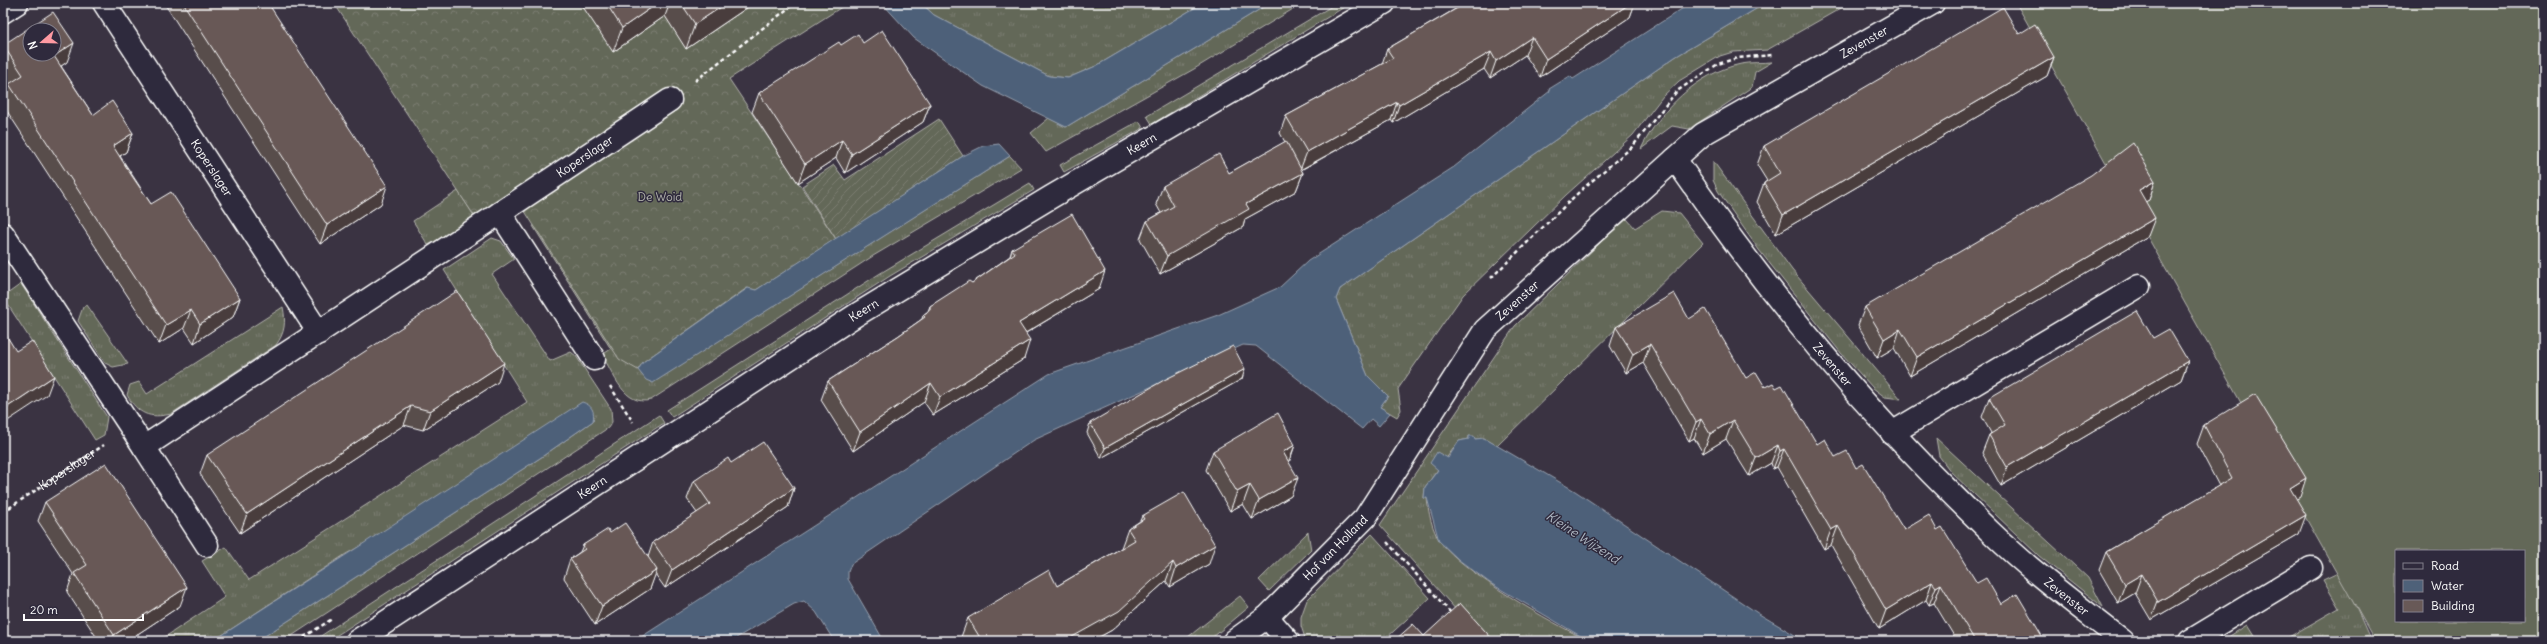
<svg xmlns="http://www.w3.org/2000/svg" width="2547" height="644" viewBox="0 0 2547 644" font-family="Delius,sans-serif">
	<defs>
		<pattern id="grass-tufts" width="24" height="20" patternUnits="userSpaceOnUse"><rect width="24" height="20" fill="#646759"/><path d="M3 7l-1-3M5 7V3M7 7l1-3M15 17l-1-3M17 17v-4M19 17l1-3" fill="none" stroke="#7b7e72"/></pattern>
		<pattern id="forest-crowns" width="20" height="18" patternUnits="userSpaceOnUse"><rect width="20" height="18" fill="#646759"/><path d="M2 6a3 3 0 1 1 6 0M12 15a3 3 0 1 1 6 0" fill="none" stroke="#7b7e72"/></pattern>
		<pattern id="garden-furrows" width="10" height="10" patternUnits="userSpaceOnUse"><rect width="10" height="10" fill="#646759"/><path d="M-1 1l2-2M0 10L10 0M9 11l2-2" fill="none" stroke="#7b7e72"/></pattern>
	</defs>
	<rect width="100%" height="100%" fill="#3a3342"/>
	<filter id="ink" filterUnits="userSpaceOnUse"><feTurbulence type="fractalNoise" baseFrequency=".025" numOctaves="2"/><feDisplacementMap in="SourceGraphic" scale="8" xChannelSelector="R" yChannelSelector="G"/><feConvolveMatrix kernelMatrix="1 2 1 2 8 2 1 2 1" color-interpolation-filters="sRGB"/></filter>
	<g filter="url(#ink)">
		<path fill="url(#grass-tufts)" stroke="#b2b3ac" d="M921 3H1203L1096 66 1068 78 1049 76 934 15Z
			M1270 3H1303L1194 69 1046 152 1031 133 1049 118 1066 127Z
			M1337 3H1351L1152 124 1147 116Z
			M1766 3H1850L1767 50 1733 52 1720 56 1679 81 1663 96 1633 135 1566 195 1463 295 1398 389 1401 410 1397 417 1380 407 1388 396 1368 376 1336 299 1340 289 1675 57Z
			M1772 62 1755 72 1752 87 1689 129 1672 126 1641 149C1660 110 1697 73 1741 64 1751 62 1762 63 1772 62Z
			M1139 121 1143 128 1064 172 1060 165Z
			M1010 156 1021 168 873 256 651 400C624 407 614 374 602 355L611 349 533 226 563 207 836 239 653 382Z
			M1713 161 1792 270 1901 399 1885 397 1873 388 1841 353 1759 250 1718 191 1713 180Z
			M1030 183 1034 190 890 276 672 417 667 410 879 274Z
			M458 191 475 217 446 236 428 245 413 221Z
			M1662 211 1679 213 1703 243 1497 446 1484 438 1475 439 1469 436V439L1459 441 1425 487 1424 498H1427C1428 510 1432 531 1440 541 1463 573 1552 623 1589 641H1484L1380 525 1515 326 1603 240 1627 219 1635 228Z
			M492 238 501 241 514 259 492 274 550 361 571 352 576 356 611 409 612 422 608 428 284 641H257L540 458 593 421 594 416 346 554 213 641H159L225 597 202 561 226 547 249 580 527 402 444 270Z
			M21 284 107 417 104 435 95 440 3 297Z
			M87 305 128 364 113 367 105 363 78 321 83 307Z
			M283 307C286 322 285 333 276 345L171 414C149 419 138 414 127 395L130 385 139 382 147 394Z
			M659 415 664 423 328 641H313Z
			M1936 438 2088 578 2103 607 2039 556 1951 472 1939 456Z
			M1308 532 1311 550 1269 591 1259 580Z
			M1372 534 1430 598 1383 641H1306L1301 626V617L1307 600Z
			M2340 572 2371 641H2282L2339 608 2323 580Z
			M1240 596 1249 607 1212 638 1208 641H1183Z
			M2247 625 2257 641H2222Z"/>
		<path fill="url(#forest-crowns)" stroke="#b2b3ac" d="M334 3H848L729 79 836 239 756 290 747 288 643 362 638 370 619 359 512 191 475 217Z"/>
		<path fill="url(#garden-furrows)" stroke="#b2b3ac" d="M939 119 963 156 836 239 802 186 834 165 845 180Z"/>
		<path fill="#646759" stroke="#b2b3ac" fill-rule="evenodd" d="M2016 3H2544V641H2375ZM2396 551H2524V621H2396Z"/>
		<path fill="#4e6179" stroke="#95a0af" d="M882 3H921L934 15 1049 76 1068 78 1096 66 1203 3H1270L1066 127 983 86 914 38Z
			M1691 3H1766L1675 57 1340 289 1336 299 1368 376 1388 396 1380 407 1390 413 1379 426 1371 419 1362 429 1256 346 1243 345 1034 440 851 564 848 572V579L884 641H834L816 612 804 601 794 604 731 641H635L1049 374 1218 315 1280 287 1308 261 1454 167 1550 91 1549 89 1570 76 1573 79Z
			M999 144 1010 156 653 383 646 380 638 370 643 362 748 288 756 290 963 156 983 146Z
			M582 402C592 405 595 411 593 421L540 458 257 641H213Z
			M1469 436H1474L1475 439 1484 438 1575 491 1759 614 1805 641H1589L1490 583 1459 560 1439 541 1427 498H1424L1425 487 1438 470 1430 463 1437 452 1448 458 1459 441 1469 439Z"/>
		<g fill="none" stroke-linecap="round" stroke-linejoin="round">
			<g stroke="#fff" stroke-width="25">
				<g id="lane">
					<path id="s2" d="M500 213 670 100"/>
				</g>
			</g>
			<g stroke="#fff" stroke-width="25">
				<g id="street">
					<path id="s3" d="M104 3 319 333"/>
					<path d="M3 12 17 3"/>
					<path id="s4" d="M1675 159 1703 134 1933 3"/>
					<path d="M3 234 144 447 500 213 594 359"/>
					<path d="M1892 433 2139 286"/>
					<path d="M144 447 207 545"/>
					<path d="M1267 617 1288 641"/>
					<path id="s5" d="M1234 641 1267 617 1365 518 1485 330 1675 159C1752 271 1836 376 1931 473 1966 508 2001 544 2039 575 2067 598 2095 619 2123 641"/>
					<path d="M2190 641 2311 568"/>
				</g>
			</g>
			<g stroke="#fff" stroke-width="25">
				<g id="secondary">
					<path id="s6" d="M357 641 856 315 1051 197 1384 3"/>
				</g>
			</g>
			<g stroke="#fff" stroke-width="2.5" stroke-dasharray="4 3" stroke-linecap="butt">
				<path d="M695 81 795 3"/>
				<path d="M1491 278 1580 191 1632 147 1677 91 1718 64 1737 58 1772 55"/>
				<path d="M610 386 633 422"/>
				<path id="s1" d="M3 512 104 445"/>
				<path d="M1387 542 1452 614"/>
				<path d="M298 641 332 619"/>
			</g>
			<use href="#lane" stroke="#2f2a3d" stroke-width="22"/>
			<use href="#street" stroke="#2f2a3d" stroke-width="22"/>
			<use href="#secondary" stroke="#2f2a3d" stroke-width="22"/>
		</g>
		<path fill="#594d4b" stroke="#fff" d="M164 3H268L381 204 320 244Z
			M585 3H754L686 49 665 16 613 52 583 7Z
			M1459 3H1635L1630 17 1540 77 1525 55 1490 78 1484 69 1393 123 1391 120 1301 170 1303 173 1296 191 1245 219 1243 227 1160 274 1140 239 1147 221 1161 213 1156 204 1163 186 1229 173 1285 142 1280 133 1286 116 1382 64 1387 49 1457 8Z
			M2019 34 2054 57 2047 76 1776 234 1757 202 1764 183 1767 181 1757 165 1764 146Z
			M3 45 67 62 61 66 93 115 133 133 126 152 120 156 151 204 240 298 233 317 194 343 184 328 159 344 3 105V100L9 84H10L3 74Z
			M841 45 930 104 923 122 845 173 836 158 798 183 752 112 759 93Z
			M2155 181 2149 200 2145 201 2148 236 1910 376 1894 348 1877 358 1858 325 1865 307Z
			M1012 249 1099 289 1026 333 1024 359 933 415 924 402 853 451 821 400 828 381 898 336 922 319 923 315 928 311 930 306 972 283 1010 256Z
			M1689 319 1746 378 1765 387 1776 388 1817 444 1835 457 1856 468 1904 530H1937L1977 583 2045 641H1957L1934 603 1929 605 1926 600 1879 629 1831 545 1824 549 1777 467 1773 469 1771 463 1749 476 1726 439 1703 453 1694 438 1689 441 1643 363 1626 373 1610 346 1616 327Z
			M2153 338 2188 361 2181 380 2001 486 1982 453 1989 435 1991 433 1982 417 1989 398Z
			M1242 379 1101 458 1087 433 1090 423Z
			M498 382 423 430 404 425 240 533 200 474 207 455Z
			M2204 425 2300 497 2296 499 2299 534 2151 620 2135 593 2118 603 2099 570 2106 552 2219 486 2197 444Z
			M1295 445 1289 463 1291 496 1252 519 1243 504 1230 511 1206 470 1213 451Z
			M731 463 794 488 788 507 665 588 655 574 650 589 595 625 564 578 570 559 580 552 583 545 610 533 648 557 653 542 697 513 687 499 694 481Z
			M45 502 180 606 127 641H99L67 592 73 574 38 521Z
			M1142 516 1209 564 1170 587 1166 581 1112 630 1092 641H964L961 637 968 618 1057 586 1121 548 1128 529 1140 521Z"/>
		<path fill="#493e3d" stroke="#fff" d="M658 3H670L665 16 613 52 622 28Z
			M727 3H754L686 49 695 24Z
			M1631 3H1635L1630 17 1540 77 1546 59Z
			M1532 37 1525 55 1490 78 1496 61Z
			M74 43 67 62 48 75 54 56Z
			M1491 52 1484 69 1393 123 1399 105Z
			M2054 57 2047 76 1776 234 1783 215Z
			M1397 102 1391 120 1300 170 1307 152Z
			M930 104 923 122 845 173 852 154Z
			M133 133 126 152 106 165 113 146Z
			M842 140 836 158 798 183 805 164Z
			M1303 173 1296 191 1245 219 1243 227 1160 274 1167 256 1246 204Z
			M2155 181 2149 200 2132 209 2139 190Z
			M387 186 381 204 320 244 327 225Z
			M2155 218 2148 236 1910 376 1917 357Z
			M1105 271 1099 289 1012 341 1019 323Z
			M240 298 233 317 194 343 200 324Z
			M191 310 184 328 159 344 166 325Z
			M1900 329 1894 348 1877 358 1884 339Z
			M1030 340 1024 359 933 415 940 397Z
			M1650 344 1643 363 1626 373 1633 354Z
			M2188 361 2181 380 2001 486 2007 467Z
			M504 363 498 382 423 430 430 411Z
			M1245 369 1242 379 1101 458 1105 448Z
			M54 376 47 395 3 424V410Z
			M931 383 924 402 853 451 860 432Z
			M411 406 404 425 240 533 247 514Z
			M1701 419 1694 438 1689 441 1696 422Z
			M1733 420 1726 439 1703 453 1710 434Z
			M1295 445 1288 463 1283 452Z
			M1778 445 1771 463 1749 476 1756 458Z
			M1784 449 1777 467 1773 469 1780 451Z
			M1298 478 1291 496 1252 519 1259 500Z
			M2306 478 2300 497 2283 507 2290 488Z
			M1250 485 1243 504 1230 511 1237 492Z
			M794 488 788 507 665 588 672 570Z
			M2306 515 2299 534 2151 620 2158 602Z
			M1838 526 1831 545 1824 549 1831 530Z
			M1215 545 1209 564 1170 587 1176 568Z
			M1173 562 1166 581 1112 630 1092 641H1065Z
			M657 570 650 589 595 625 602 606Z
			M2142 574 2135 593 2118 603 2125 584Z
			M1932 582 1926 600 1879 629 1886 610Z
			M1941 584 1934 603 1929 605 1936 587Z
			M187 587 180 606 127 641H112L114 635Z"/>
		<path fill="#685957" stroke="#fff" fill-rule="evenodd" d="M183 3H268L387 186 327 225Z
			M606 3H658L622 28Z
			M681 3H727L695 24Z
			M1466 3H1631L1546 59 1532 37 1496 61 1491 52 1399 105 1397 102 1307 152 1286 116 1393 58 1387 49Z
			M2003 7 2019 34 2035 24 2054 57 1783 215 1764 183 1780 173 1764 146Z
			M53 12 74 43 54 56 93 115 112 101 133 133 113 146 132 176 151 204 171 192 240 298 200 324 191 310 166 325 9 84 23 75 3 45ZM30 30H54V54H30Z
			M882 30 930 104 852 154 842 140 805 164 759 93 839 42 841 45 858 34 863 43Z
			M1286 141 1303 173 1246 204 1249 209 1167 256 1147 221 1174 206 1163 186 1219 154 1229 173Z
			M2133 143 2155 181 2139 190 2155 218 1917 357 1900 329 1884 339 1865 307 2091 175Z
			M1072 214 1105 271 1019 323 1030 340 940 397 931 383 860 432 828 381 898 336 925 317 923 315 930 310V306L969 281 972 283 1015 253 1012 249Z
			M457 291 504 363 430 411 411 406 247 514 207 455Z
			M1674 293 1689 319 1705 309 1746 378 1756 372 1765 387 1773 383 1776 388 1782 385 1817 444 1825 439 1835 457 1847 451 1856 468 1863 464 1904 530 1929 515 1937 530 1942 527 1977 583 1986 578 2001 604 2017 594 2045 641H1975L1941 584 1936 587 1932 582 1886 610 1838 526 1831 530 1784 449 1780 451 1778 445 1756 458 1733 420 1710 434 1701 419 1696 422 1650 344 1633 354 1616 327Z
			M2137 311 2153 338 2169 329 2188 361 2007 467 1989 435 2005 425 1989 398Z
			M3 330 16 351 32 341 54 376 3 410Z
			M1233 346 1245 369 1105 448 1090 423 1164 380Z
			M2255 394 2306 478 2290 488 2306 515 2158 602 2142 574 2125 584 2106 552 2232 478 2204 425Z
			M1278 413 1295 445 1283 452 1298 478 1259 500 1250 485 1237 492 1213 451Z
			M763 442 794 488 672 570 653 542 710 504 694 481 728 458 731 463Z
			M106 463 187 587 114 635 74 573 87 565 45 502Z
			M1184 492 1215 545 1176 568 1173 562 1119 611 1065 641H982L968 618 1049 570 1057 586 1135 540 1128 529 1144 519 1142 516Z
			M625 523 657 570 602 606 570 559 585 549 583 545 608 529 610 533Z
			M1460 603 1494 641H1394L1413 624 1424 636Z"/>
	</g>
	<g text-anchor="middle" stroke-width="3" stroke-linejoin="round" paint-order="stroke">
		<g font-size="12" fill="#fff" stroke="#2f2a3d">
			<text dy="4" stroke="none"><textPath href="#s4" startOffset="223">Zevenster</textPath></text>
			<text dy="4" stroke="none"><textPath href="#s6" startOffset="929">Keern</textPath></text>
			<text dy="4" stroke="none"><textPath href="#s2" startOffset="102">Koperslager</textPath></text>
			<text dy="4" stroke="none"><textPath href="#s3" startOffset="197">Koperslager</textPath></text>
			<text dy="4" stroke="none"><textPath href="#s5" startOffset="447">Zevenster</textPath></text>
			<text dy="4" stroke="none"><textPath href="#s6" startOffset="605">Keern</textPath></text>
			<text dy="4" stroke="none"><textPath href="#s5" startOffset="918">Zevenster</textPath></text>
			<text dy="4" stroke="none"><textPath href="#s1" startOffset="77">Koperslager</textPath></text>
			<text dy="4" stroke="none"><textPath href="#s6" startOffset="281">Keern</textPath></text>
			<text dy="4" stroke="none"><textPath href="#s5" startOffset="138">Hof van Holland</textPath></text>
			<text dy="4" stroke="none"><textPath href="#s5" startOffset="1248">Zevenster</textPath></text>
		</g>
		<g font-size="12" fill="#b2b3ac" stroke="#2f2a3d">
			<text x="660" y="201">De Woid</text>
		</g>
		<g font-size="13" font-style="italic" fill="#afb8c3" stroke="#2f2a3d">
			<text transform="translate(1583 537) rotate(33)" y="5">Kleine Wijzend</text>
		</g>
	</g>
	<rect width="2547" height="644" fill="none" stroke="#2f2a3d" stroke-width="16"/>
	<rect x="8" y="8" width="2531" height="628" fill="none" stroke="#fff" stroke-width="1.5" filter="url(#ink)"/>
	<rect x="2395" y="550" width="130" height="72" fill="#2f2a3d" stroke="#827f8b"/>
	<rect x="2403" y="563" width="20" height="6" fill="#2f2a3d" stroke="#827f8b"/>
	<text x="2431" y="570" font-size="12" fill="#ffffff">Road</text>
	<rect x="2403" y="580" width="20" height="12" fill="#4e6179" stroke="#827f8b"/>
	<text x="2431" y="590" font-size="12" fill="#ffffff">Water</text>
	<rect x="2403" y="600" width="20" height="12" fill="#685957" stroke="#827f8b"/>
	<text x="2431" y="610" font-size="12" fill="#ffffff">Building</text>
	<g transform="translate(42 42) rotate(250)"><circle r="19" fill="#2f2a3d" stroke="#827f8b"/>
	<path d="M0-3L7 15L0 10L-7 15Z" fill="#ff9aa2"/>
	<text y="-6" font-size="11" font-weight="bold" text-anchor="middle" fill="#ffffff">N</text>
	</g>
	<path d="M24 614v6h119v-6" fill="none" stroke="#ffffff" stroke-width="2"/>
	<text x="30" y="614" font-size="12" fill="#ffffff" stroke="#2f2a3d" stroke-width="3" paint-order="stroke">20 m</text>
</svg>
